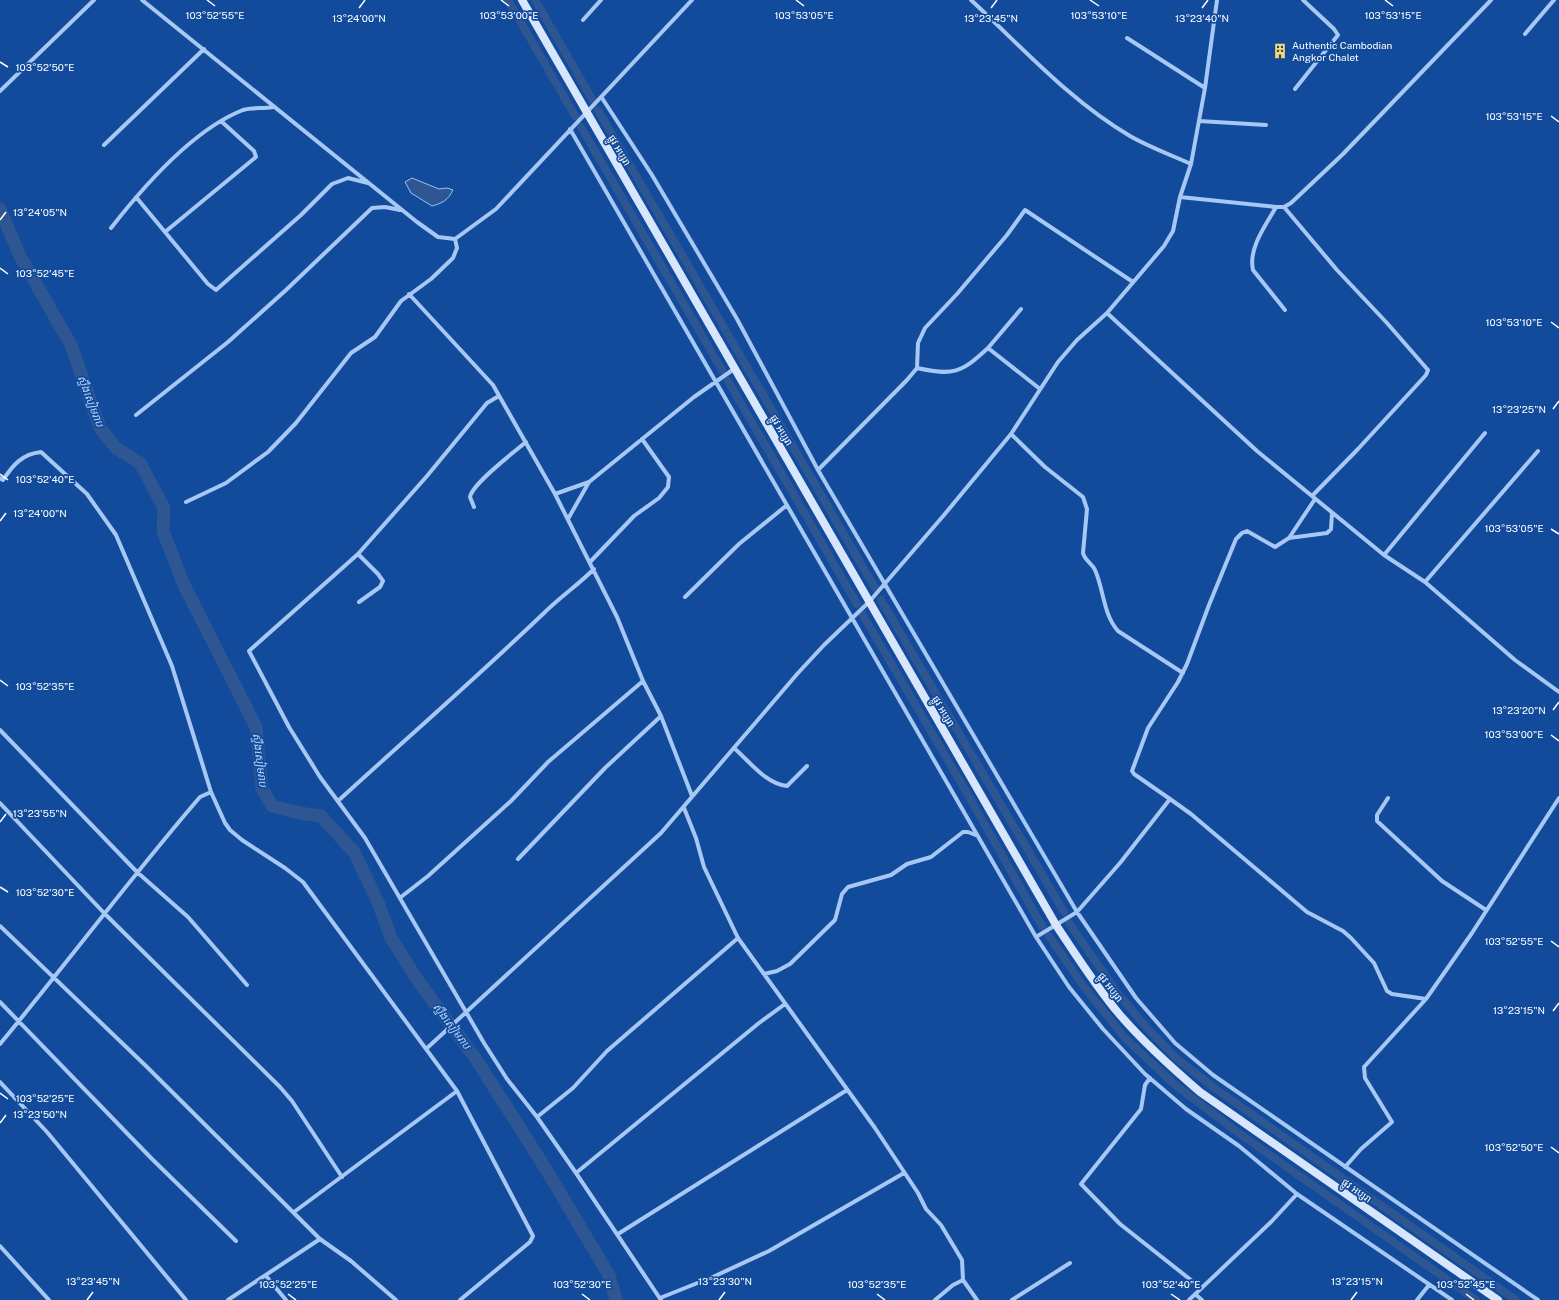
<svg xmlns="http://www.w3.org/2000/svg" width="1559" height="1300" viewBox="0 0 1559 1300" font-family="'Public Sans','Noto Sans Khmer',sans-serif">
	<rect width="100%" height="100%" fill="#124b9b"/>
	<path fill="#2d5692" stroke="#99c2f7" d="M412 178 439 189 447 188 453 190C448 200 443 203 432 206L411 193 405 182Z"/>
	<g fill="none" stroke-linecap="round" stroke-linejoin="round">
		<path stroke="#2d5692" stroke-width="8" d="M508 0 575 116
			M535 0 592 99
			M598 110 875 588
			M581 127 722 370
			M728 381 857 604
			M881 600 1064 912
			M863 615 964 788 1042 926
			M1069 923 1119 995 1148 1029 1175 1057 1213 1087 1516 1300
			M1049 936 1084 987 1125 1038 1174 1084 1240 1134 1476 1300"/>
		<path stroke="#2d5692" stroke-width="13" d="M0 209 20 256 71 345 100 428 116 448 140 463 164 508 163 531 183 583 256 727 262 788 272 806 299 813 321 816 354 852 378 902 391 938 416 978 476 1059 544 1166 609 1275 616 1300"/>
		<path stroke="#a7c8f4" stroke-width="4" d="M142 0 417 222 438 237 455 239 496 209 692 0
			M971 0C1022 47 1070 101 1130 136 1149 147 1171 155 1191 164
			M583 20 601 0
			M1525 34 1554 0
			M1127 38 1205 88
			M1295 89 1338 35 1334 29 1303 0
			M0 91 94 0
			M602 98 652 175 737 319 818 470 1077 912 1136 998 1175 1043 1213 1075 1538 1300
			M1199 121 1266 125
			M570 129 1036 937 1069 987 1103 1029 1145 1074 1186 1109 1239 1146 1297 1194 1452 1300
			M104 145 204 49
			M136 197 208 284 216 290 301 215 332 184 348 178 368 183
			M1180 197 1276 207H1284L1291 203 1343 154 1491 0
			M1276 207C1266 225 1248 248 1253 270L1285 310
			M1284 207 1337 270 1387 323 1428 370 1426 375 1358 449 1312 496
			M111 228C143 187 194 129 243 110 253 107 263 109 273 107
			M165 232 256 157 254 151 221 121
			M409 294 493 385 555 494 617 617 643 681 661 716 692 796
			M1021 309 988 348 1040 389
			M1107 313 1257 451 1384 555 1425 582 1515 660 1559 692
			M917 368C953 376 961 373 988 348
			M499 396 487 403 427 476 358 554 249 651 289 727 320 777 365 838 484 1043 507 1079 537 1117 576 1173 661 1300
			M136 415 228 342 286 290 372 208 385 207 400 210
			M1011 434 1045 467 1083 497 1087 509 1083 553C1085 561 1092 563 1095 570 1104 590 1103 614 1118 631L1183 673
			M818 470 907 380 917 368 918 343 925 328 957 294 1007 235 1025 210 1133 282
			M0 478 3 480C13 465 22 454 41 452L87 494 116 535 172 666 211 792 225 823 230 830 242 840 285 868 303 882 457 1091 533 1236 530 1242 460 1300
			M555 494 589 482 694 397 734 369
			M186 502 226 483 268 452 296 423 351 353 375 337 401 301 431 279 453 258 457 248 455 239
			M474 507 470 497C472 484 514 452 526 442
			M568 519 589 482
			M1289 538 1315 499
			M358 554 378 574 383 581 380 587 359 602
			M1384 555 1485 433
			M590 562 634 516 659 498 668 487 669 477 642 439
			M1425 582 1538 451
			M685 597 739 544 787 505
			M0 730 137 872 188 917 247 985
			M734 748C749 761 766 784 787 786L807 766
			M1388 798 1377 815V821L1442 881 1486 910
			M1170 799 1191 814 1307 912 1343 931 1351 938 1374 963 1387 991 1392 994 1426 999
			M338 801C407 738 477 677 544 613 560 597 578 585 594 569
			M0 803 104 913 280 1087 292 1101 342 1177
			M684 808 696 838 704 867 738 938 875 1128 918 1193 926 1209 941 1225 962 1260 963 1280 977 1300
			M518 859 605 768 661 716
			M401 897 428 876 511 801 548 762 643 681
			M0 926 146 1066 320 1239 351 1261 396 1300
			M1036 937 1077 912 1120 863 1170 799 1134 774 1132 771 1148 728 1178 682 1187 664 1209 605 1236 539 1242 533 1247 531 1275 547 1289 538 1327 533 1331 529 1332 513
			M764 974 777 971 790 964 835 920 842 894 848 887 891 875 907 864 931 857 963 832H968L978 836
			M0 1002 151 1158 236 1241
			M0 1044C68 962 131 877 200 797L211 792
			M426 1049 661 833 798 673 824 645 869 602 944 515 1011 434 1058 362 1077 340 1107 313 1164 246 1173 231 1180 197 1191 164 1205 88 1217 0
			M1150 1078 1145 1085 1141 1109 1081 1184 1120 1224 1201 1288
			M0 1082 47 1132 186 1300
			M537 1117 573 1088 607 1051 738 938
			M1345 1167 1361 1149 1392 1122 1365 1078 1364 1067 1426 999 1472 933 1559 798
			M576 1173 759 1023 785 1004
			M294 1212 457 1091
			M618 1234 847 1090
			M0 1246 49 1300
			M266 1276 286 1300
			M1195 1294 1202 1300
			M660 1298 715 1276 769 1251 904 1173
			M228 1300 320 1239
			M935 1300 953 1285 963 1280
			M1012 1300 1070 1263
			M1189 1300 1271 1222 1297 1194
			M1417 1300 1429 1285"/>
		<path stroke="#d7e6fd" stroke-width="8" d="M522 0 1056 925C1076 955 1096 987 1120 1015 1144 1043 1172 1068 1200 1092L1498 1300"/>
	</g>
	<path fill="none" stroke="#fff" stroke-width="1.5" d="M207 0 215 6M501 0 509 6M796 0 804 6M1090 0 1099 6M1385 0 1393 6M359 8 365 0M991 8 997 0M1202 8 1208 0M0 62 8 67M1551 116 1559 122M0 220 6 212M0 268 8 274M1551 322 1559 328M1553 409 1559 401M0 474 8 480M0 521 6 513M1551 529 1559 534M0 680 8 686M1553 710 1559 702M1551 735 1559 741M0 822 6 814M0 887 8 892M1551 941 1559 947M1553 1011 1559 1003M0 1093 8 1099M0 1123 6 1115M1551 1147 1559 1153M288 1294 296 1300M582 1294 590 1300M877 1294 885 1300M1171 1294 1180 1300M1466 1294 1474 1300M87 1300 93 1292M719 1300 725 1292M1351 1300 1357 1292"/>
	<defs>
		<g id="building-bare" transform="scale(1.2)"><path d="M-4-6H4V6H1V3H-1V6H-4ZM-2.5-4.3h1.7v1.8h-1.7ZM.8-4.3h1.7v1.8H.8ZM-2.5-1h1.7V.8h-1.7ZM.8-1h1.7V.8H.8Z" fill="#ffd86a" stroke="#124b9b" stroke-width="2.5" paint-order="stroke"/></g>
	</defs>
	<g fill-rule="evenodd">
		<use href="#building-bare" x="1280" y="51"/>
	</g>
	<g text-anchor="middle" stroke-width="3.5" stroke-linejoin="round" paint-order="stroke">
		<g font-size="10" fill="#fff" stroke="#124b9b" text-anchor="start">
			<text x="1292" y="49">Authentic Cambodian<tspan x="1292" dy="12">Angkor Chalet</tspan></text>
		</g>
		<g font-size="10" fill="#fff" stroke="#124b9b">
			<text transform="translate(620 150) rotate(60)" y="4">ផ្លូវ អប្សរា</text>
			<text transform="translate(782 430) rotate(60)" y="4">ផ្លូវ អប្សរា</text>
			<text transform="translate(944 711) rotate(60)" y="4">ផ្លូវ អប្សរា</text>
			<text transform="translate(1111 987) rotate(53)" y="4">ផ្លូវ អប្សរា</text>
			<text transform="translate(1357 1190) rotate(35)" y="4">ផ្លូវ អប្សរា</text>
		</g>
		<g font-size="11" font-style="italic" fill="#b4d2fa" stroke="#124b9b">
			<text transform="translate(91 401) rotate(69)" y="4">ស្ទឹងសៀមរាប</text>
			<text transform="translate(260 760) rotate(83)" y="4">ស្ទឹងសៀមរាប</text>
			<text transform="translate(452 1026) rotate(53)" y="4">ស្ទឹងសៀមរាប</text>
		</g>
	</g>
	<g font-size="10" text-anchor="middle" fill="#fff" stroke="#124b9b" stroke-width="3.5" stroke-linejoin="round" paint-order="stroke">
		<text x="1099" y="19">103°53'10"E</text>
		<text x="509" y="19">103°53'00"E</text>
		<text x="804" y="19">103°53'05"E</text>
		<text x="215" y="19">103°52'55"E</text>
		<text x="1393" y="19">103°53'15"E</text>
		<text x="359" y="22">13°24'00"N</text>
		<text x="991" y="22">13°23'45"N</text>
		<text x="1202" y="22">13°23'40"N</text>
		<text x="45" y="71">103°52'50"E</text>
		<text x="1514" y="120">103°53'15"E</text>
		<text x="40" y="216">13°24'05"N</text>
		<text x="45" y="277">103°52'45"E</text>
		<text x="1514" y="326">103°53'10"E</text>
		<text x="1519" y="413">13°23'25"N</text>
		<text x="45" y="483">103°52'40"E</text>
		<text x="40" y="517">13°24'00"N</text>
		<text x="1514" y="532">103°53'05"E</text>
		<text x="45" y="690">103°52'35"E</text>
		<text x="1519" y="714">13°23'20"N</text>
		<text x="1514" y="738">103°53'00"E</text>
		<text x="40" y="817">13°23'55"N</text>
		<text x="45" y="896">103°52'30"E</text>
		<text x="1514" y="945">103°52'55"E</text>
		<text x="1519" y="1014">13°23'15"N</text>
		<text x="45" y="1102">103°52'25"E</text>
		<text x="40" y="1118">13°23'50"N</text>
		<text x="1514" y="1151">103°52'50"E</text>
		<text x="93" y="1285">13°23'45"N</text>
		<text x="725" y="1285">13°23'30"N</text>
		<text x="1357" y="1285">13°23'15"N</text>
		<text x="288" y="1288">103°52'25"E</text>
		<text x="582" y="1288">103°52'30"E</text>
		<text x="877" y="1288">103°52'35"E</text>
		<text x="1171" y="1288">103°52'40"E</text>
		<text x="1466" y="1288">103°52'45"E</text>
	</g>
</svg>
